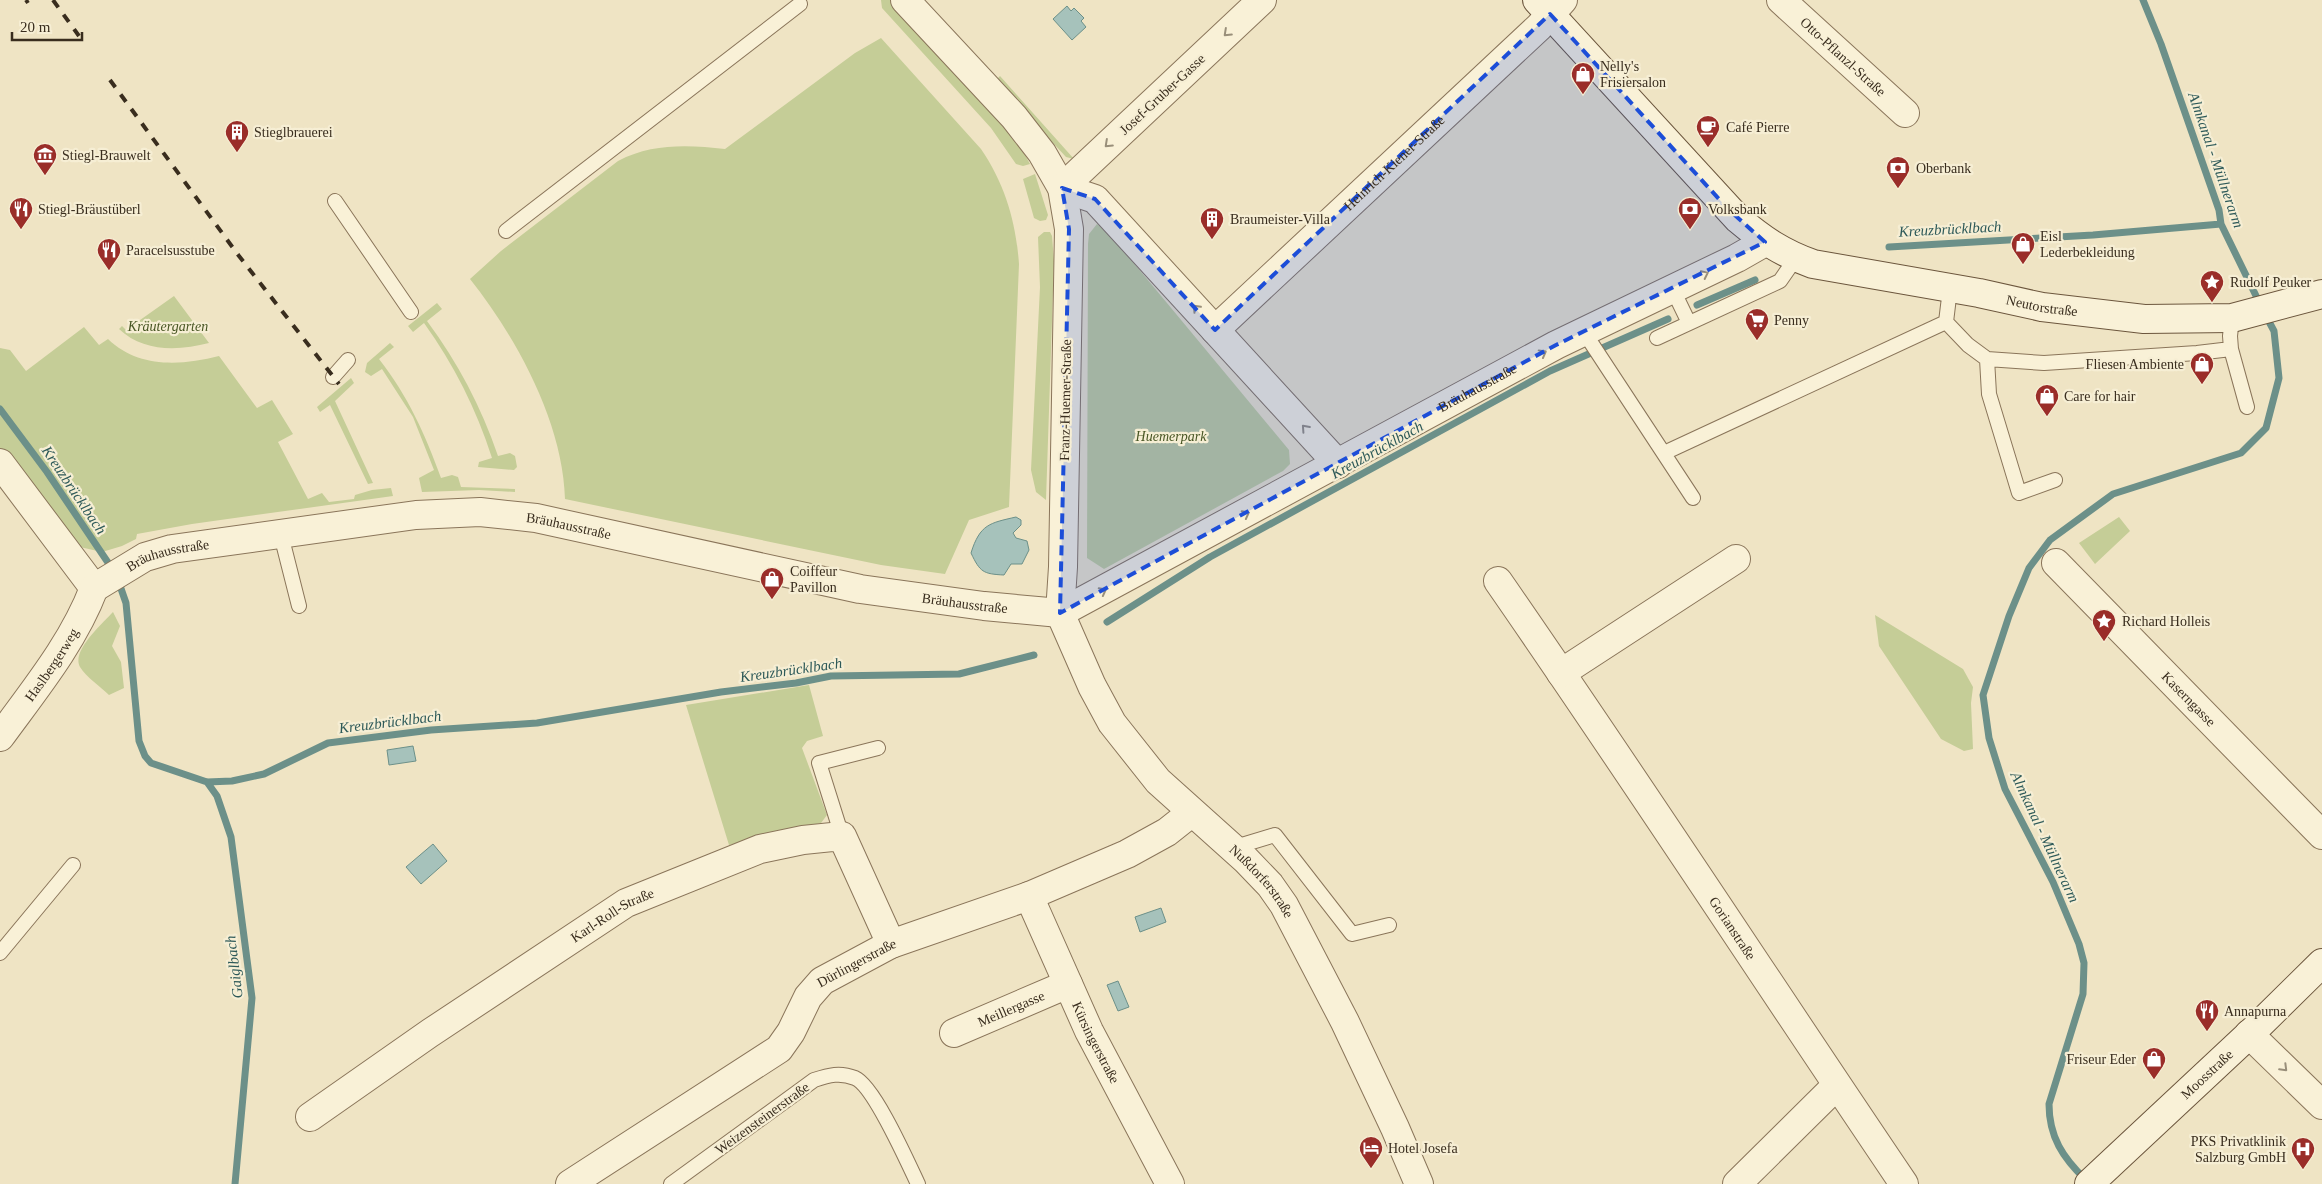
<svg xmlns="http://www.w3.org/2000/svg" width="2322" height="1184" viewBox="0 0 2322 1184" font-family="'Times New Roman',serif">
	<rect width="100%" height="100%" fill="#efe4c4"/>
	<path fill="#c5cd97" d="M881 0H893L1018 142 1030 164 1023 166 1016 164 991 128 882 8Z
		M881 38 981 149C1005 184 1016 222 1019 264L1009 507 969 520 945 574 881 565 565 499C563 422 516 337 470 279L501 251 618 161C652 143 689 145 725 149L855 53Z
		M1000 76 1074 159 1066 157 997 82V79Z
		M1035 174 1048 215 1046 220 1040 221 1034 218 1023 179Z
		M1097 224 1108 232 1289 450 1290 464 1283 471 1104 569 1087 558 1088 244 1089 234Z
		M1044 232H1050L1052 236 1054 261 1046 500 1036 492 1031 470 1040 287 1038 237Z
		M174 296 209 343C178 351 143 352 119 329L122 326 126 330Z
		M437 303 442 309 427 321C458 363 481 406 498 456L510 453 515 456 517 467 514 470 478 467 479 462 492 458C476 408 454 365 424 323L413 332 408 326Z
		M84 327 99 345 108 339C138 368 180 366 219 356L257 408 272 400 293 434 278 442 308 499 322 493 329 502 354 499 355 495 372 490 391 488 393 496 192 524 137 534 136 539 122 546 102 552 71 545 0 456V348L10 350 26 371Z
		M390 343 394 347 379 359C408 396 425 434 441 478L452 475 458 477 461 487 515 489V492L479 490 422 492 419 478 434 470 413 417 382 369 371 376 365 372 367 363Z
		M351 378 354 383 335 401 373 483 368 484 330 405 320 412 317 407Z
		M2119 517 2130 531 2095 564 2079 543Z
		M113 612 120 626 112 646 121 662 124 688 109 695C101 687 86 677 80 667 71 651 102 624 113 612Z
		M1875 615 1963 669 1973 687 1971 703 1973 749 1964 751 1941 739 1879 646Z
		M809 685 823 736 807 741 802 748 827 815 821 823 729 845 686 705Z"/>
	<path fill="#a6c2bb" stroke="#6c9089" d="M1067 6 1071 11 1074 8 1084 18 1081 21 1086 27 1072 40 1053 19Z
		M1016 517 1021 520V525L1013 533 1016 538 1027 541 1029 550 1022 564H1011L1004 575C983 574 980 572 971 553 980 524 990 523 1016 517Z
		M413 746 416 761 389 765 387 750Z
		M433 844 447 861 421 884 406 867Z
		M1161 908 1166 922 1140 932 1135 917Z
		M1118 981 1129 1007 1118 1011 1107 985Z"/>
	<g fill="none" stroke-linecap="round" stroke-linejoin="round">
		<path stroke="#6c9089" stroke-width="7" d="M2143 0 2161 44 2219 210 2221 224 2260 304
			M1889 247 2093 235 2221 224
			M1697 305 1755 280
			M0 409 47 472 113 570
			M118 580 126 603 139 741 145 756 151 763 207 782 232 781 264 774 328 743 431 730 537 723 721 692 796 683 831 676 959 674 1034 655
			M1107 622 1210 557 1550 371 1668 319
			M207 782 217 796 231 837 252 998 235 1184
			M2086 1180C2063 1158 2049 1137 2049 1104L2083 994 2084 963 2079 944 2053 882 2005 789 1989 738 1983 695 2009 616 2029 568 2050 540 2113 494 2241 453 2266 428 2279 378 2274 331 2266 316"/>
		<g stroke="#8a755a" stroke-width="16">
			<path id="lane" d="M335 201 411 312
				M506 231 800 4
				M1950 289 1946 322 1968 345 1987 359 2044 363 2197 353 2231 349 2230 336 2232 318
				M1673 290 1689 323
				M1584 332 1693 498
				M1657 338 1780 281 1796 258
				M2231 349 2247 407
				M1987 359 1989 394 2019 493 2055 480
				M333 377 348 360
				M1664 453 1946 322
				M281 535 299 606
				M842 836 819 763 878 748
				M1232 848 1275 835 1352 934 1389 925
				M0 953 73 865
				M671 1184 814 1080C829 1075 840 1072 855 1078 874 1086 908 1163 918 1184"/>
		</g>
		<g stroke="#8a755a" stroke-width="30">
			<g id="street">
				<path id="s1" d="M905 0 1014 117 1042 153 1062 188 1069 229 1063 567 1060 613 1092 686 1112 723 1158 781 1246 860 1270 885 1284 905 1345 1022 1395 1128 1419 1184"/>
				<path d="M1262 0 1062 188 1095 199 1338 464"/>
				<path id="s2" d="M1781 0 1905 113"/>
				<path id="s3" d="M1215 330 1539 27 1563 0"/>
				<path d="M0 463 94 588"/>
				<path id="s4" d="M2056 563 2322 835"/>
				<path id="s5" d="M1498 581C1636 780 1768 983 1904 1184"/>
				<path id="s6" d="M94 588 145 557 172 549 416 515 480 512 536 518 860 589 984 606 1060 613 1556 345 1737 258 1765 242"/>
				<path d="M1561 673 1736 559"/>
				<path id="s7" d="M0 737C35 689 73 643 94 588"/>
				<path id="s8" d="M1029 896 1089 1031 1170 1184"/>
				<path id="s9" d="M954 1033 1068 984"/>
				<path d="M2249 1034 2322 1105"/>
				<path id="s10" d="M310 1117 430 1033 626 903 760 849 803 840 842 836 891 944"/>
				<path id="s11" d="M570 1184 779 1049 791 1032 808 997 822 981 891 944 1029 896 1127 854 1167 832 1191 813"/>
				<path d="M1737 1184 1836 1086"/>
			</g>
		</g>
		<g stroke="#6c563d" stroke-width="30">
			<g id="secondary">
				<path id="s12" d="M1537 0 1738 219C1763 240 1782 253 1813 264L1979 293 2042 307 2144 319 2232 318 2322 294"/>
				<path id="s13" d="M2089 1184 2256 1028 2322 963"/>
			</g>
		</g>
		<use href="#lane" stroke="#f9f1d7" stroke-width="14"/>
		<use href="#street" stroke="#f9f1d7" stroke-width="28"/>
		<use href="#secondary" stroke="#f9f1d7" stroke-width="28"/>
		<path stroke="#392d1e" stroke-width="4" stroke-dasharray="9 9" stroke-linecap="butt" d="M26 0 28 3
			M53 0 79 36
			M110 80 239 256 339 384"/>
	</g>
	<defs><path id="oneway-chevron" d="M-2-3.5L2.5 0L-2 3.5" fill="none" stroke-width="1.6" stroke-linecap="round" stroke-linejoin="round" transform="scale(1.25)"/></defs>
	<g stroke="#998f7a">
		<use href="#oneway-chevron" transform="translate(1227 33) rotate(137)"/>
		<use href="#oneway-chevron" transform="translate(1108 144) rotate(137)"/>
		<use href="#oneway-chevron" transform="translate(1705 274) rotate(-26)"/>
		<use href="#oneway-chevron" transform="translate(1196 308) rotate(-133)"/>
		<use href="#oneway-chevron" transform="translate(1543 353) rotate(-29)"/>
		<use href="#oneway-chevron" transform="translate(1305 428) rotate(-132)"/>
		<use href="#oneway-chevron" transform="translate(1246 514) rotate(-28)"/>
		<use href="#oneway-chevron" transform="translate(1103 591) rotate(-28)"/>
		<use href="#oneway-chevron" transform="translate(2284 1068) rotate(45)"/>
	</g>
	<path fill="#1d4ed8" fill-opacity="0.2" stroke="#1d4ed8" stroke-width="4" stroke-dasharray="10 6" stroke-linejoin="round" d="M1550 14 1729 210 1765 242 1556 345 1060 613 1069 229 1062 188 1095 199 1215 330Z"/>
	<defs>
		<g id="shop-pin" transform="scale(1.25)"><path d="M0 17L-7.5 6A9.5 9.5 0 1 1 7.5 6Z" fill="#9a2d29" stroke="#f6eed4"/><path d="M-5-2.5h2.3a2.7 3.5 0 0 1 5.4 0H5L5.5 6h-11ZM-1.5-2.5h3a1.5 2.3 0 0 0-3 0Z" fill="#fff"/></g>
		<g id="cafe-pin" transform="scale(1.25)"><path d="M0 17L-7.5 6A9.5 9.5 0 1 1 7.5 6Z" fill="#9a2d29" stroke="#f6eed4"/><path d="M-5.5-4.5H6V0H3Q3 3.5 0 3.5H-2.5Q-5.5 3.5-5.5 0ZM3-3.2v2h1.7v-2ZM-6 4.5H4V6H-6Z" fill="#fff"/></g>
		<g id="building-pin" transform="scale(1.25)"><path d="M0 17L-7.5 6A9.5 9.5 0 1 1 7.5 6Z" fill="#9a2d29" stroke="#f6eed4"/><path d="M-4-6H4V6H1V3H-1V6H-4ZM-2.5-4.3h1.7v1.8h-1.7ZM.8-4.3h1.7v1.8H.8ZM-2.5-1h1.7V.8h-1.7ZM.8-1h1.7V.8H.8Z" fill="#fff"/></g>
		<g id="museum-pin" transform="scale(1.25)"><path d="M0 17L-7.5 6A9.5 9.5 0 1 1 7.5 6Z" fill="#9a2d29" stroke="#f6eed4"/><path d="M0-6L6-3V-2H-6V-3ZM-5-1h2V3h-2ZM-1-1h2V3h-2ZM3-1h2V3H3ZM-6 4H6V6H-6Z" fill="#fff"/></g>
		<g id="bank-pin" transform="scale(1.25)"><path d="M0 17L-7.5 6A9.5 9.5 0 1 1 7.5 6Z" fill="#9a2d29" stroke="#f6eed4"/><path d="M-6-4H6V4H-6ZM0-2.3a2.3 2.3 0 1 0 0 4.6a2.3 2.3 0 1 0 0-4.6Z" fill="#fff"/></g>
		<g id="restaurant-pin" transform="scale(1.25)"><path d="M0 17L-7.5 6A9.5 9.5 0 1 1 7.5 6Z" fill="#9a2d29" stroke="#f6eed4"/><path d="M-5-6h1v4h1v-4h1v4h1v-4h1v5L-1.5 .5V6h-2V.5L-5-1ZM5-6V6H3V1.5H1.5Q1.5-4 5-6Z" fill="#fff"/></g>
		<g id="sight-pin" transform="scale(1.25)"><path d="M0 17L-7.5 6A9.5 9.5 0 1 1 7.5 6Z" fill="#9a2d29" stroke="#f6eed4"/><path d="M0-6L1.8-2.2L6-1.7L2.9 1.2L3.7 5.4L0 3.3L-3.7 5.4L-2.9 1.2L-6-1.7L-1.8-2.2Z" fill="#fff"/></g>
		<g id="supermarket-pin" transform="scale(1.25)"><path d="M0 17L-7.5 6A9.5 9.5 0 1 1 7.5 6Z" fill="#9a2d29" stroke="#f6eed4"/><path d="M-6-5.5h2.5l.6 2H6L4.5 2H-2.5L-4.4-4H-6ZM-1.5 3.2a1.3 1.3 0 1 0 .1 0ZM3 3.2a1.3 1.3 0 1 0 .1 0Z" fill="#fff"/></g>
		<g id="hotel-pin" transform="scale(1.25)"><path d="M0 17L-7.5 6A9.5 9.5 0 1 1 7.5 6Z" fill="#9a2d29" stroke="#f6eed4"/><path d="M-6-4.5h1.5V1H6V5H4.5V3h-9V5H-6ZM-4 0a1.8 1.8 0 1 1 3.6 0ZM.5 0V-2.5h3Q6-2.5 6 0Z" fill="#fff"/></g>
		<g id="hospital-pin" transform="scale(1.25)"><path d="M0 17L-7.5 6A9.5 9.5 0 1 1 7.5 6Z" fill="#9a2d29" stroke="#f6eed4"/><path d="M-5-5h3v3.5h4V-5h3V5h-3V1.5h-4V5h-3Z" fill="#fff"/></g>
	</defs>
	<g fill-rule="evenodd">
		<use href="#shop-pin" x="1583" y="74"/>
		<use href="#cafe-pin" x="1708" y="127"/>
		<use href="#building-pin" x="237" y="132"/>
		<use href="#museum-pin" x="45" y="155"/>
		<use href="#bank-pin" x="1898" y="168"/>
		<use href="#restaurant-pin" x="21" y="209"/>
		<use href="#bank-pin" x="1690" y="209"/>
		<use href="#building-pin" x="1212" y="219"/>
		<use href="#shop-pin" x="2023" y="244"/>
		<use href="#restaurant-pin" x="109" y="250"/>
		<use href="#sight-pin" x="2212" y="282"/>
		<use href="#supermarket-pin" x="1757" y="320"/>
		<use href="#shop-pin" x="2202" y="364"/>
		<use href="#shop-pin" x="2047" y="396"/>
		<use href="#shop-pin" x="772" y="579"/>
		<use href="#sight-pin" x="2104" y="621"/>
		<use href="#restaurant-pin" x="2207" y="1011"/>
		<use href="#shop-pin" x="2154" y="1059"/>
		<use href="#hotel-pin" x="1371" y="1148"/>
		<use href="#hospital-pin" x="2303" y="1149"/>
	</g>
	<g text-anchor="middle" stroke-width="4.5" stroke-linejoin="round" paint-order="stroke">
		<g font-size="14" fill="#392d1e" stroke="#f6eed4">
			<text dy="5" stroke="none"><textPath href="#s2" startOffset="84">Otto-Pflanzl-Straße</textPath></text>
			<text transform="translate(1162 94) rotate(-43)" y="5">Josef-Gruber-Gasse</text>
			<text dy="5" stroke="none"><textPath href="#s3" startOffset="245">Heinrich-Kiener-Straße</textPath></text>
			<text dy="5" stroke="none"><textPath href="#s12" startOffset="618">Neutorstraße</textPath></text>
			<text dy="5" stroke="none"><textPath href="#s6" startOffset="1462">Bräuhausstraße</textPath></text>
			<text transform="translate(1065 400) rotate(-89)" y="5">Franz-Huemer-Straße</text>
			<text dy="5" stroke="none"><textPath href="#s6" startOffset="488">Bräuhausstraße</textPath></text>
			<text dy="5" stroke="none"><textPath href="#s6" startOffset="82">Bräuhausstraße</textPath></text>
			<text dy="5" stroke="none"><textPath href="#s6" startOffset="892">Bräuhausstraße</textPath></text>
			<text dy="5" stroke="none"><textPath href="#s7" startOffset="89">Haslbergerweg</textPath></text>
			<text dy="5" stroke="none"><textPath href="#s4" startOffset="190">Kaserngasse</textPath></text>
			<text dy="5" stroke="none"><textPath href="#s1" startOffset="1012">Nußdorferstraße</textPath></text>
			<text dy="5" stroke="none"><textPath href="#s10" startOffset="364">Karl-Roll-Straße</textPath></text>
			<text dy="5" stroke="none"><textPath href="#s5" startOffset="419">Gorianstraße</textPath></text>
			<text dy="5" stroke="none"><textPath href="#s11" startOffset="369">Dürlingerstraße</textPath></text>
			<text dy="5" stroke="none"><textPath href="#s9" startOffset="62">Meillergasse</textPath></text>
			<text dy="5" stroke="none"><textPath href="#s8" startOffset="161">Kürsingerstraße</textPath></text>
			<text dy="5" stroke="none"><textPath href="#s13" startOffset="161">Moosstraße</textPath></text>
			<text transform="translate(762 1118) rotate(-36)" y="5">Weizensteinerstraße</text>
		</g>
		<g font-size="14" fill="#392d1e" stroke="#f6eed4" text-anchor="start">
			<text x="1600" y="71">Nelly's<tspan x="1600" dy="16">Frisiersalon</tspan></text>
			<text x="1726" y="132">Café Pierre</text>
			<text x="254" y="137">Stieglbrauerei</text>
			<text x="62" y="160">Stiegl-Brauwelt</text>
			<text x="1916" y="173">Oberbank</text>
			<text x="38" y="214">Stiegl-Bräustüberl</text>
			<text x="1708" y="214">Volksbank</text>
			<text x="1230" y="224">Braumeister-Villa</text>
			<text x="2040" y="241">Eisl<tspan x="2040" dy="16">Lederbekleidung</tspan></text>
			<text x="126" y="255">Paracelsusstube</text>
			<text x="2230" y="287">Rudolf Peuker</text>
			<text x="1774" y="325">Penny</text>
			<text x="2184" y="369" text-anchor="end">Fliesen Ambiente</text>
			<text x="2064" y="401">Care for hair</text>
			<text x="790" y="576">Coiffeur<tspan x="790" dy="16">Pavillon</tspan></text>
			<text x="2122" y="626">Richard Holleis</text>
			<text x="2224" y="1016">Annapurna</text>
			<text x="2136" y="1064" text-anchor="end">Friseur Eder</text>
			<text x="2286" y="1146" text-anchor="end">PKS Privatklinik<tspan x="2286" dy="16">Salzburg GmbH</tspan></text>
			<text x="1388" y="1153">Hotel Josefa</text>
		</g>
		<g font-size="14" font-style="italic" fill="#485624" stroke="#f6eed4">
			<text x="168" y="331">Kräutergarten</text>
			<text x="1171" y="441">Huemerpark</text>
		</g>
		<g font-size="15" font-style="italic" fill="#2d5958" stroke="#f6eed4">
			<text transform="translate(2216 160) rotate(71)" y="5">Almkanal - Müllnerarm</text>
			<text transform="translate(1950 229) rotate(-3)" y="5">Kreuzbrücklbach</text>
			<text transform="translate(1377 450) rotate(-29)" y="5">Kreuzbrücklbach</text>
			<text transform="translate(74 490) rotate(56)" y="5">Kreuzbrücklbach</text>
			<text transform="translate(791 670) rotate(-8)" y="5">Kreuzbrücklbach</text>
			<text transform="translate(390 722) rotate(-7)" y="5">Kreuzbrücklbach</text>
			<text transform="translate(2045 837) rotate(65)" y="5">Almkanal - Müllnerarm</text>
			<text transform="translate(234 967) rotate(-97)" y="5">Gaiglbach</text>
		</g>
	</g>
	<path d="M12 32v8h70v-8" fill="none" stroke="#392d1e" stroke-width="2.5"/>
	<text x="20" y="32" font-size="15" fill="#392d1e" stroke="#f6eed4" stroke-width="4" paint-order="stroke">20 m</text>
</svg>
